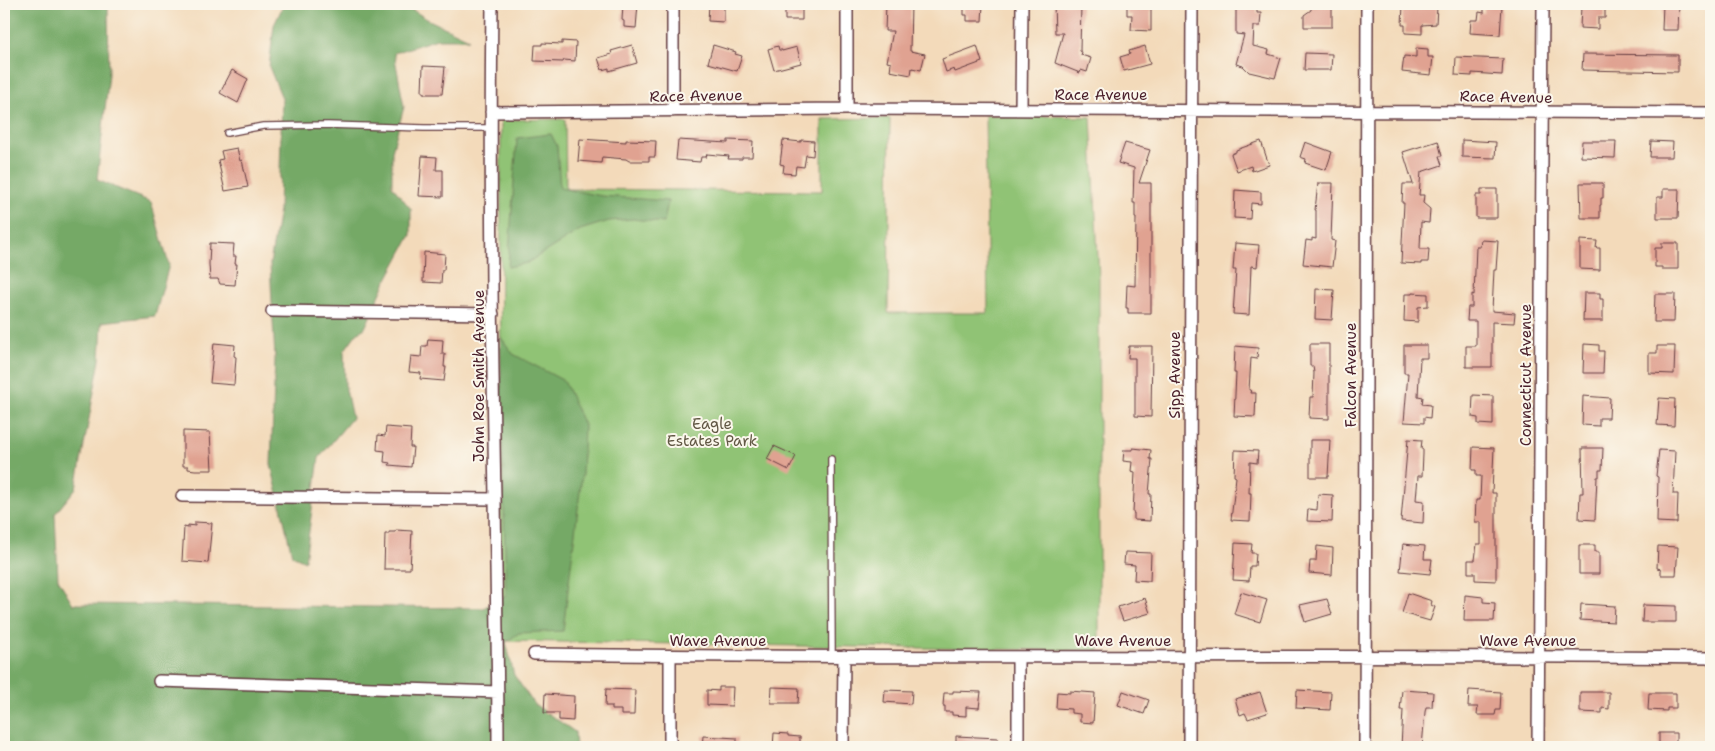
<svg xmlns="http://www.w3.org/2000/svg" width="1715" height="751" viewBox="0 0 1715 751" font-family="'Shantell Sans',sans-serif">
	<rect width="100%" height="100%" fill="#fbf7ec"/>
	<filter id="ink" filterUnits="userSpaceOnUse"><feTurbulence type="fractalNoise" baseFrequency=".02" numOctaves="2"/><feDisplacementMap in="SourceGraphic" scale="10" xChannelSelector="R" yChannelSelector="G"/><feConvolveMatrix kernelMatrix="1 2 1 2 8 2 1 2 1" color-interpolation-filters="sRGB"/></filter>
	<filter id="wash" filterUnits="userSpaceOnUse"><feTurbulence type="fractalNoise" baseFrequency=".0096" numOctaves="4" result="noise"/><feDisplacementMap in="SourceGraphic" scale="20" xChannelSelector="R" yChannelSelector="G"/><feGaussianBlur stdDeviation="1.12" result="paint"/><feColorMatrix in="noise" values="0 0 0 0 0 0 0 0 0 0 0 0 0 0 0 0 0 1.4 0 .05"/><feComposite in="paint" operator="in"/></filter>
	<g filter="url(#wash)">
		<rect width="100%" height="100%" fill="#f3daba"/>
		<path fill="#90c374" stroke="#6d7150" d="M985 115 1091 117 1099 278V651L500 641 501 120 565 119 566 189 822 191V119L890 118 888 313H988Z"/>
		<path fill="#74a966" stroke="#5f6448" d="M4 4H108L109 74 97 180 151 202 169 265 155 316 102 322 100 360 76 488 55 514 58 579 73 604 483 608 506 596 500 336 513 354 564 381 584 425 582 475 563 631 519 633 506 642 514 675 534 704 575 732 576 747H4Z
			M284 4H403L427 19 469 39H437L394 53 404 107 392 151V186L411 209V235L386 281 365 328 357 333 344 351 345 385 352 418 319 458 305 561 292 555 271 464 275 359 270 264 279 210 282 98 269 67 274 25Z
			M551 134 557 146 560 188 602 196 668 201 664 223 633 219 609 221 580 230 527 263 508 267 517 138Z"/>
		<g id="blocks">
			<path fill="#e0a291" d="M623 4H638L636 28 624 27V21L622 20Z
				M709 4H724V22L708 21Z
				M785 4H802V20H785Z
				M886 4H911L910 51 925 54 921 70 912 68 911 75 890 71 891 63 887 62 893 31H885Z
				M964 4H983L982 21H967V15H964Z
				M1054 4H1081L1080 51 1082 52 1081 55 1091 58 1087 72 1081 70 1080 73 1055 63 1063 33H1055Z
				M1127 4H1151V31L1131 30 1132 15H1127Z
				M1236 4H1251V7L1257 8V13H1261L1260 26H1254L1253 46 1269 50 1268 54 1281 58 1275 78 1249 72 1243 66 1236 64 1244 35 1236 34Z
				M1311 4H1332V27H1304V15L1311 10Z
				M1403 4H1420V6L1437 7 1436 24 1422 25V34L1405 33V25H1402Z
				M1583 4H1605V18H1598V29L1580 28 1581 6H1583Z
				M1663 4H1679L1678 30H1662Z
				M1484 5 1502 6 1500 35 1470 33 1471 20H1478L1479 12 1484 13Z
				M562 41 576 42 575 61 564 60 563 62 534 61 535 45H542V43L562 44Z
				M632 45 637 63 609 71V68L602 70 598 58 612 54 611 51Z
				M713 45 736 52 735 54 742 56 737 71 708 63Z
				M778 46 779 50H782V51L797 47 801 63 774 70 768 49Z
				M977 46 982 62 955 72 954 69 946 72 942 59Z
				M1145 46 1150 64 1124 71 1120 57 1130 54 1129 51Z
				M1416 48 1428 49V57H1433L1431 75 1402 72 1404 56 1416 57Z
				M1305 53 1332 54 1331 70H1304Z
				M1583 54 1678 55V72L1582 70Z
				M1456 57 1503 59 1502 75 1472 73V76L1455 75Z
				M423 66 445 67 442 94H424V92H422Z
				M232 70 248 79 238 103 220 93Z
				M580 139 626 142V140L656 141 655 157H649V161H629L626 159 602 157 601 163 578 161Z
				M678 140 728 143V140L753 141 752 157H742V159H728L729 156 707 154 706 157H701L700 162 676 160Z
				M783 140 801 142V140L814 141 813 156 806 155 804 167 796 166 795 174 783 173 784 165 780 164Z
				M1462 140 1496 142 1495 158 1462 157Z
				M1261 141 1269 165 1252 171 1251 166 1237 171 1231 154 1236 152V150Z
				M1438 141 1442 156H1439L1442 165 1421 172 1419 195H1424L1423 203 1430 209 1429 223 1421 222 1420 249H1429L1428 262H1421V264L1401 263 1404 203H1402L1403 184H1413L1403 152Z
				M1582 141H1616L1615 158 1581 157Z
				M1651 141 1673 142 1672 157H1650Z
				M1305 142 1332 152 1326 170 1305 163 1306 159 1300 157Z
				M1125 143 1150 150 1139 183H1151V313H1128V308H1126L1127 285 1135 286 1136 218H1135V203H1133L1134 168 1118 163Z
				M237 148 240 161 242 160 248 187 225 191 218 160 223 159 221 151Z
				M422 156 437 157 436 170H443V197L419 196Z
				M1318 183H1333L1331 240 1335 241 1332 267 1303 264 1306 240 1312 241V238L1316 239V210H1315Z
				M1580 183H1603V198H1601V205H1600V218H1581Z
				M1481 189H1497V218H1476V195H1481Z
				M1663 189H1679L1678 218H1657V197H1663Z
				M1235 190 1261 192V204L1251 203 1250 219 1234 218Z
				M1481 240 1498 241 1496 270H1494L1492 311 1515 313 1514 323 1492 322V367H1466V346H1476V321H1467L1468 307H1472V294L1474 295 1476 247H1480Z
				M1580 240 1597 241 1596 248H1600V270L1580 269Z
				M210 243 234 244 233 256H236L235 264H237L235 285 220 284 218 279H210L209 264Z
				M1235 243 1259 245 1257 267 1251 266 1249 315 1233 314 1236 270H1233Z
				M1662 243H1678V269H1662V267H1655V248H1662Z
				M424 252 445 254 444 270H442L441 283 423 282Z
				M1316 289 1334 290 1332 320 1315 319Z
				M1412 293 1428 294V306L1418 307V322L1404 321 1405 294H1412Z
				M1584 293H1600V299H1603V321H1583Z
				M1655 294H1675L1674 322H1654Z
				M428 339 443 340 442 354H445L444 367H446L444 381 420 379 421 373 409 372 411 356 421 357 422 346H427Z
				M214 343 235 345 234 356 236 357 234 385 210 383Z
				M1310 344H1329V419L1309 418 1310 397H1313L1314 373 1313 366H1310Z
				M1584 344 1599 345V351H1604L1603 373H1583Z
				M1404 345H1427V358H1420L1418 396 1423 397 1422 404 1431 405 1430 418 1424 417V423L1404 422 1408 373H1404Z
				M1129 346H1152L1151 417 1135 416V358H1128Z
				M1235 346 1258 348 1257 359 1251 358 1249 390H1251L1250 393H1256L1255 417 1234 416 1236 373H1234Z
				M1657 346H1675L1674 374 1649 373V353H1657Z
				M1473 395 1493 396V425L1478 424V418L1472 417Z
				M1583 396 1610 398 1609 418H1599V426L1582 425Z
				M1659 398 1675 399 1674 426 1657 425Z
				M386 427 411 429 410 447H413L411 467 389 465 390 463 384 462 385 451 377 450 378 435 385 436Z
				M183 431 210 432 212 470H195L188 469V466H183Z
				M1408 439 1422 440 1421 449H1423V454L1422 476H1418L1416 500 1424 501 1423 523 1401 521Z
				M1310 440H1330L1328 477H1310Z
				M774 446 796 456 789 470 767 459Z
				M1473 447 1494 448 1492 493H1496V581L1475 580V573H1468V560H1475L1477 544H1481V522H1475L1476 500H1480L1481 476H1476V470H1472Z
				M1133 448 1151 450 1150 459H1152L1149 494H1151L1150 521 1134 520V513H1133L1135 472 1131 471 1132 462 1123 461 1124 450H1133Z
				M1582 448H1603L1602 470H1599V477H1597L1595 520 1579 519 1580 493H1583Z
				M1235 450 1258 451 1257 463 1250 462 1249 493H1251L1250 521 1231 520 1236 477 1234 476Z
				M1659 450 1675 451 1673 494H1678L1677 523 1657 522 1658 477 1656 476Z
				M1318 494 1333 495 1332 522 1307 521 1308 509 1317 510Z
				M195 522 212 523 208 563 182 561 184 527 188 528V525L195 526Z
				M396 530 412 531 410 569H384L385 534H389V532H395Z
				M1235 543 1252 544 1251 553H1256L1255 566H1250L1249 581 1233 580Z
				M1403 544 1425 546 1424 559H1432L1430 574 1400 571Z
				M1579 545H1595V552H1599V574H1579Z
				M1317 546 1333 548 1332 575 1309 573 1310 561H1316Z
				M1658 546 1678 547 1676 575H1661V569L1657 568Z
				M1125 552 1151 553 1150 581 1134 580 1135 565 1124 564Z
				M1241 592 1267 600 1260 622 1234 614Z
				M1408 593 1432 601 1431 605 1435 607 1430 621 1402 613Z
				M1465 595 1483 597V602L1495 603 1494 621H1464Z
				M1145 598 1150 613 1123 621 1118 607Z
				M1327 599 1332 614 1305 622 1300 605Z
				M1581 604 1615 606 1614 622 1580 620Z
				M1643 605 1676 606V622H1642Z
				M719 687H733L732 706 707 705V690L719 691Z
				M772 687 799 688 798 703H771Z
				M606 689 635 690 634 715H621V710H612V706H605Z
				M885 690 912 691 911 704 884 702Z
				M1297 690 1331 692 1330 710 1296 708Z
				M1402 690 1433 692 1432 707H1426L1425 712 1422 747H1401L1403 710H1400Z
				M1469 690 1501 692 1500 710H1496L1495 715H1477L1478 707H1468Z
				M953 691 981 692 979 708 966 707V716L952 715V712H945V706H943L944 693H953Z
				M1070 691 1095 693 1093 723 1080 722V714L1071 713V709L1056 708 1057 692 1070 693Z
				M1123 691 1149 700 1144 714 1118 705Z
				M1260 692 1267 713 1248 719 1245 713 1240 715 1235 699Z
				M1580 692H1609V709L1602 708V713L1580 712Z
				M1649 693H1676V708H1667V711L1648 710Z
				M545 694 574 696 573 721 559 720V713H544Z
				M774 733 788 734V736L800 737V747H773Z
				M1659 733H1676V747H1659Z
				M703 736 737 738V747H702Z
				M956 736 998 738 997 747H956Z"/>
		</g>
	</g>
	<g filter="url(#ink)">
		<use href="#blocks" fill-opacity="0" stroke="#633b40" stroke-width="1"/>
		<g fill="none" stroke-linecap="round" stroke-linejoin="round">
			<g stroke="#633b40" stroke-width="8">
				<path id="lane" d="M227 133 263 126 328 125 424 128H491
					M831 459 832 656"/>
			</g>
			<g stroke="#633b40" stroke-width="14">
				<path id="street" d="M492 4C490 168 492 333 495 498 496 581 498 664 498 747
					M673 4V111
					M847 109V4
					M1021 110 1022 4
					M491 112 847 109 1711 113
					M272 311 493 314
					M182 496 495 499
					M534 654C926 660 1319 654 1711 658
					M159 681 498 692
					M670 747V656
					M843 747 844 656
					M1018 747V657
					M1189 747 1192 4
					M1365 747 1367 4
					M1538 747 1543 4"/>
			</g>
			<use href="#lane" stroke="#fff" stroke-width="5.5"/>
			<use href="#street" stroke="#fff" stroke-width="11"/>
		</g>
	</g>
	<g text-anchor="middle" stroke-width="4" stroke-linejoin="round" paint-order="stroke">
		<g font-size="15" fill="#4a1f2b" stroke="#fbf7ec">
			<text x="1101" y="100">Race Avenue</text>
			<text transform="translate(696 96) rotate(-1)" y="5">Race Avenue</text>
			<text transform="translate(1506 97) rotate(1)" y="5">Race Avenue</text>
			<text transform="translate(1175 375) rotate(-90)" y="5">Sipp Avenue</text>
			<text transform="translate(1351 375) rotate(-90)" y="5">Falcon Avenue</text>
			<text transform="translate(1526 375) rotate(-90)" y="5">Connecticut Avenue</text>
			<text transform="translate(479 376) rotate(-90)" y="5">John Roe Smith Avenue</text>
			<text x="718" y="646">Wave Avenue</text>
			<text x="1123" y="646">Wave Avenue</text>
			<text x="1528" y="646">Wave Avenue</text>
		</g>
		<g font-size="15" fill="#625845" stroke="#fbf7ec">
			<text x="712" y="429">Eagle<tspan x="712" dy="17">Estates Park</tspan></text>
		</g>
	</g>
	<rect width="1715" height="751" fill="none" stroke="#fbf7ec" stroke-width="20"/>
</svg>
